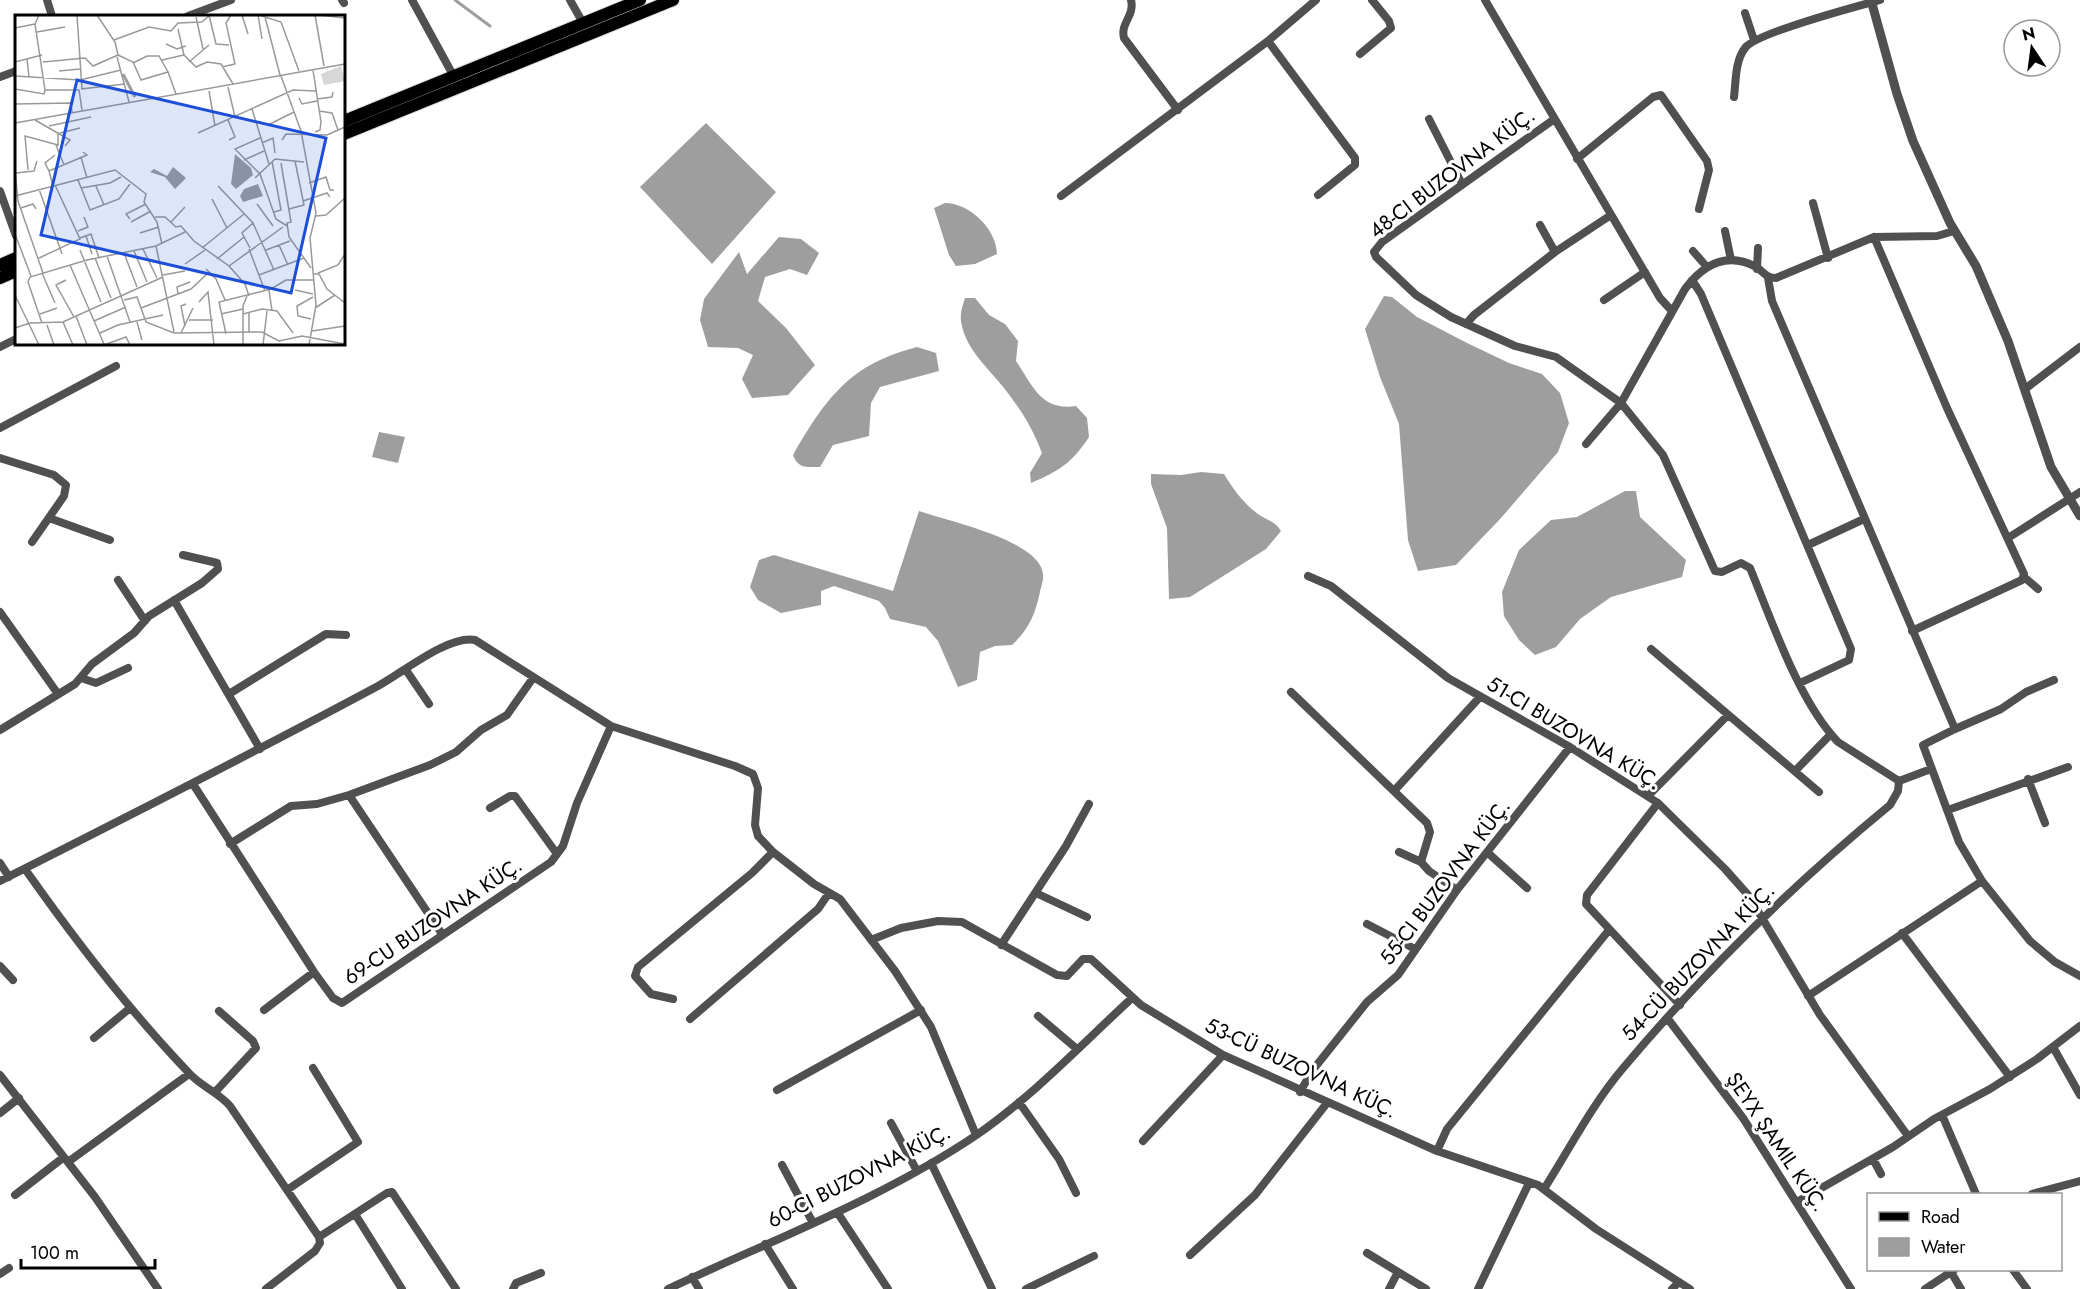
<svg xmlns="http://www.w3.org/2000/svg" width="2080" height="1289" viewBox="0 0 2080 1289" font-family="Jost,sans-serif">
	<rect width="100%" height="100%" fill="#fff"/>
	<path fill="#9e9e9e" d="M706 123 776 192 712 264 640 187Z
		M945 203C970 203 997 230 997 254L975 264 956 266 949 255 934 208Z
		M779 237 801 239 819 253 807 275 790 269 765 277 758 301 786 328 815 365 788 395 752 398 742 379 753 355 738 348 708 347 700 320 704 299 739 252 747 274Z
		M1384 296 1392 297 1417 317 1467 343 1509 363 1542 374 1560 393 1569 423 1558 452 1501 518 1456 565 1418 571 1408 540 1399 424 1380 377 1365 329Z
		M965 298H975L989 315 1005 324 1018 341 1016 361C1033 386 1041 411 1076 406L1087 418 1089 437C1072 463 1059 471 1031 483L1030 473 1042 453C1033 429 1020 408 1004 388 989 369 967 350 962 326 959 316 962 307 965 298Z
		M917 347 936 353 939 371 880 387 871 403 869 436 833 445 820 467C807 467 798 469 793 455 826 398 850 364 917 347Z
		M379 432 405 437 398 463 372 457Z
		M1201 472 1224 474C1233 489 1244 504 1258 514 1266 520 1275 521 1281 531L1266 549 1190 597 1169 599 1167 528 1151 484V474L1181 475Z
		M1625 491H1636L1640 517 1686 560 1682 577 1611 597 1580 619 1556 647 1535 655 1519 640 1504 616 1502 592 1519 550 1551 520 1577 517Z
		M919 511C947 521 1040 540 1043 574 1044 579 1041 587 1040 592 1035 615 1029 629 1012 645L995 646 980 652 977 680 958 687 938 641 926 627 890 619 885 608 879 601 834 586 821 591V605L781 613 758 600 750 587 759 560 774 555 893 591Z"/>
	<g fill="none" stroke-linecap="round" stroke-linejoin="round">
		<path stroke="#9e9e9e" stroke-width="3" d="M455 0 490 26"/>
		<g stroke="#dbdbdb" stroke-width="14">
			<path id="primary" d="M344 121 640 0
				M344 134 673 0
				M0 265 16 258
				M0 278 16 271"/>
		</g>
		<path stroke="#505050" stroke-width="8" d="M47 0 52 16
			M342 0 344 3
			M412 0 453 75
			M570 0 583 23
			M1131 0C1135 16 1120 23 1124 38L1178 110
			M1485 0 1660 298 1671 310
			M1745 13 1754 40
			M188 16 231 0
			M1268 41 1355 158V165L1318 195
			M1360 54 1391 28 1389 21 1372 0
			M0 77 16 71
			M1734 97C1736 81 1735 61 1745 48 1756 33 1858 6 1880 0
			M1429 119 1462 184
			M1553 120 1382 242 1374 252 1376 257 1416 295 1451 317 1515 346 1556 357 1621 403 1663 455 1715 571 1722 572 1741 563 1750 568C1772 621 1799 702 1838 742L1899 781 1931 769
			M1577 159 1653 97 1661 95 1707 161 1709 170 1699 209
			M0 191 16 236
			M1061 196 1268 41 1316 0
			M1813 203 1828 258
			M1540 225 1555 252
			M1725 231 1731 260
			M1874 237 1947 408 2024 574 2022 580 1912 631
			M1693 251 1706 266
			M1757 269 1758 248
			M1768 278 1772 301 1955 729 1923 745 1959 842 1982 881 2030 941 2055 962 2080 976
			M1692 280 1701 294 1851 649 1849 660 1800 683
			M1604 300 1645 272
			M1466 324 1474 315 1555 252 1611 215
			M0 347 16 339
			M2025 389 2080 347
			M0 428 116 366
			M1586 444 1621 403 1685 289C1703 265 1726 251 1756 267 1764 272 1766 278 1776 278L1874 237 1937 236 1954 231
			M0 458 54 475 66 485 64 496 32 542
			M49 518 110 540
			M2008 538 2080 492
			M1808 545 1864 519
			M1308 576 1331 586 1448 678 1570 747 1658 803 1725 869 1749 896 1820 1015 1908 1136
			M2024 577 2038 589
			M118 580 145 621
			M174 600 260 749
			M0 612 58 694
			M1651 649 1819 792
			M406 670 429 704
			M81 678 96 683 128 668
			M1291 692 1427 823 1430 832 1421 862 1429 871 1457 890
			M229 694 326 634 346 635
			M1955 729 2001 709 2026 692 2054 680
			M0 730 75 684 92 664 134 633 149 616 202 583 218 569 217 563 213 562 183 555
			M1795 771 1831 734
			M2028 779 2045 823
			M193 784 314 972 333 998 342 1003 551 862 563 846 577 803 611 726
			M1394 791 1479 698
			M349 795 442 934
			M1648 796 1727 716
			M1658 803 1587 895 1586 904 1680 1005
			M490 808 510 796H515L557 854
			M1948 810 2068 767
			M230 844 291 806 317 804 349 795 430 765 456 752 481 730 507 715 533 678
			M1399 852 1421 862
			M1488 853 1527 888
			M0 863 9 877
			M25 869C75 940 127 1008 188 1072 200 1086 218 1092 230 1106L319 1237 320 1243 315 1251 266 1289
			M0 881C127 817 253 753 378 686 402 673 448 635 475 640L611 726 735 766 753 774 758 788 755 825 758 836 773 852 814 884 840 899 895 971 931 1027 976 1135
			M1036 893 1087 917
			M1367 924 1415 949
			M1902 933 2010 1077
			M871 940 901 928 938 921 962 922 1057 975 1067 976 1083 959H1091L1141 1005 1223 1055 1437 1151 1538 1185 1596 1229 1690 1289
			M1001 945 1066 846 1089 804
			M0 966 13 980
			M1808 996 1982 881
			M673 999 651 994 635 976 638 967 752 873 773 852
			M264 1010 314 972
			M1038 1016 1077 1049
			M690 1019 818 909 829 893
			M1668 1019 1743 1118 1851 1289
			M94 1038 130 1008
			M2053 1047 2080 1095
			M0 1075 95 1197 158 1289
			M777 1090 921 1010
			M216 1091 256 1048 253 1041 219 1011
			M1300 1092 1312 1071 1367 1002 1398 975 1457 890 1570 747
			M1019 1102 1059 1159 1076 1193
			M0 1113 19 1098
			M1942 1115 1976 1194
			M891 1123 917 1171
			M1143 1141 1223 1055
			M1437 1151 1447 1129 1609 930
			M1873 1159 1881 1174
			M68 1162 189 1074
			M931 1163 992 1289
			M782 1165 813 1223
			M1544 1189C1570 1148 1593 1103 1624 1067 1704 972 1795 883 1890 805L1898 791 1899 781
			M287 1190 358 1142 313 1068
			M2032 1194 2080 1181
			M15 1195 64 1157
			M1797 1202 1893 1147 1934 1119 1990 1089 2037 1059 2080 1026
			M837 1212 888 1289
			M355 1214 402 1289
			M319 1237 387 1193 392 1192 456 1289
			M765 1244 793 1289
			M1367 1253 1426 1289
			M1190 1255 1255 1195 1327 1103
			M2013 1270 2027 1289
			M1951 1272 1961 1289
			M0 1274 9 1268
			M692 1277 699 1289
			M513 1289 516 1283 541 1273
			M668 1289C772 1240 882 1199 978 1134 1034 1095 1082 1044 1132 998
			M1026 1289 1094 1256
			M1389 1289 1398 1272
			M1478 1289 1529 1183
			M1672 1289 1679 1282
			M1925 1289 1954 1270"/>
		<path stroke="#505050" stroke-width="9" d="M1871 0 1897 94 1913 141 1950 223 1976 266 2008 341 2051 467 2080 516"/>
		<use href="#primary" stroke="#000" stroke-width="12"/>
	</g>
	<g text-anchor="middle" stroke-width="6" stroke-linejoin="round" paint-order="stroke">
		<g font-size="21" fill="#000" stroke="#fff">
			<text transform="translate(1452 173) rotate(-37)" y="7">48-CI BUZOVNA KÜÇ.</text>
			<text transform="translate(1574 733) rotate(31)" y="7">51-CI BUZOVNA KÜÇ.</text>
			<text transform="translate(1445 882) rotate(-53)" y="7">55-CI BUZOVNA KÜÇ.</text>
			<text transform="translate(433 921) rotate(-34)" y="7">69-CU BUZOVNA KÜÇ.</text>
			<text transform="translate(1698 962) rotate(-46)" y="7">54-CÜ BUZOVNA KÜÇ.</text>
			<text transform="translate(1301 1068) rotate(25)" y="7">53-CÜ BUZOVNA KÜÇ.</text>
			<text transform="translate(1777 1142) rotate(56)" y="7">ŞEYX ŞAMIL KÜÇ.</text>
			<text transform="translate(859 1176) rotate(-27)" y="7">60-CI BUZOVNA KÜÇ.</text>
		</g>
	</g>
	<g transform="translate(15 15)">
		<rect width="330" height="330" fill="#fff"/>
		<path d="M326 51 330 66 309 70 306 59Z" fill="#d7d7d7"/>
		<path d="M220 139 236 153 238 160 221 174 216 169ZM158 152 171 163 160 174 150 162 135 157 139 154 152 161ZM243 169 248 181 228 187 225 181 229 174Z" fill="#9e9e9e"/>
		<path fill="none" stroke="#9e9e9e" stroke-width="3" d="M108 59 120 82"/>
		<path fill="none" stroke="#999" stroke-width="1.5" d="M24 0 20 9 30 75M62 0 67 74M82 0 100 27 103 40M194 0 201 29 214 30M227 0 233 19M243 0 247 24M244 0 266 7 284 56M300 0 309 51M305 0 330 3M181 2 188 34M250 2 265 60M0 13 20 9M22 17 50 12M99 25 134 12 156 16 163 8 187 7 195 0M151 29 162 34 171 31M103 40 118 47 126 65 153 57 161 79M169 40 181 52 192 47 206 49 218 69M102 42 114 87M12 44 14 62M147 45 169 40 163 14M0 47 27 40M28 47 70 43 78 51 103 40M174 47 194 30M118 48 132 41H144L153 57M207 52 220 49 211 8 216 0M298 55 306 107 305 115 300 117M44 56 65 54M0 61 65 65 106 55M266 61 286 116 301 198 295 223 301 290 294 330M213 72 220 102M0 74 29 79 30 75H64L67 95M66 74 110 69M194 76 200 111M284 83 287 89 302 86M302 84 317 82 318 77M0 89 56 88 57 97M237 94 254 149M304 96 317 98 323 115M20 105 55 125 50 131M213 105 220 122 214 125M0 108 330 49M253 110 279 97M34 111 76 102M45 118 65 113M183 118 278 75 301 76M245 123 220 134 245 159 261 204 272 211M267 125 271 119 312 120 330 112M247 128 258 123 260 138M41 130 49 150M66 142 72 163M229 145 249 136M257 146 266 195 259 197M266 148 276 207 272 208 274 222 296 253M0 154 3 186 28 258M13 155 10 121 43 130V117M34 156 30 148 40 140M1 158 19 156 22 146M240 163 260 144 289 147M63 165 75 195 104 184 115 169M294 168 311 162 315 175H319M38 171 34 156 72 140 68 137M81 171 89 190M203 171 238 208 259 255M66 173 95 168 106 162M24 174 47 239M0 181 100 155 131 179 129 187 142 207 147 229M197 184 212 213M288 186 312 178 315 182M242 189 258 211M6 193 18 189 21 194M274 194 289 190 280 146M301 201 311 200 330 183M140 202H150L161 212 166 211 179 226 214 251 230 269 234 281M115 204 111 199 131 189M116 207 136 196M156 207 170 192M63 216 73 212 69 202M125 218 144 212M0 219 16 261M71 221 77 239M65 223 76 219 84 243M264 230 273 250M141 231 159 317M187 233 229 199M235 233 227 218 238 208M128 234 142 263M234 234 250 276M65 235 86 287M251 235 275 226M119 236 132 267M109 238 122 272M92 241 115 307M24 243 65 224 40 170M80 243 96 283M202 244 229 222M170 249 190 235M55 250 89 329M214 251 268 212M191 254 201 264 210 285M27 258 40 288M303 258 323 250 330 239M299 259H304L312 274 330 288M148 260 170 256M244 260 289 243M51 265 41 270 59 302M254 275 257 296M280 275 298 279M163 279 162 272 175 267M0 280 24 330M109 285 122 282 131 307 159 318 247 317 264 326 287 321 330 329M184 287 193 277 199 330M126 293 176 274 194 257M300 293 320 280M234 298V317M25 299 42 293M206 299 228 294M228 299 247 294 262 296 278 318M61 301 72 330M296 304 283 301 282 291 298 282M174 305H198M79 306 111 292M48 307 58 330M122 307 127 325M27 308 13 267 15 262 72 245 141 231 170 217M32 310 39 330M170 311 166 291 171 289M0 313 15 308 48 307 148 262M297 316 330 311M85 318 103 310 148 300M166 318 178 293M211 319 204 287 256 274 271 265H299M89 330 111 322 115 330M228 330V291L232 281M248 330 252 296"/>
		<path fill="#1d4ed8" fill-opacity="0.15" stroke="#1d4ed8" stroke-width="3" d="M62 65 311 123 276 278 26 220Z"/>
		<rect width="330" height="330" fill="none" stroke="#000" stroke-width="3"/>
	</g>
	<rect x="1867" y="1193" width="195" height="78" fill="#ffffff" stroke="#999999" stroke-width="1.5"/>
	<rect x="1879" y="1212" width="30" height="9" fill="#000000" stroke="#999999" stroke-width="1.5"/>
	<text x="1921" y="1223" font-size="18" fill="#000000">Road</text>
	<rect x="1879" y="1238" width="30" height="18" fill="#9e9e9e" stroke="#999999" stroke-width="1.5"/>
	<text x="1921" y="1253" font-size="18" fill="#000000">Water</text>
	<g transform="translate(2032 48) rotate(347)"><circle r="28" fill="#ffffff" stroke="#999999" stroke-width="1.5"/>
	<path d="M0-4.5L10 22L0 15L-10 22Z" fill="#000000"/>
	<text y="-9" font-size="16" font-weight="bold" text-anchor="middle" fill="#000000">N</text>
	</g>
	<path d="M21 1259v9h134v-9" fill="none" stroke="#000000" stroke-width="3"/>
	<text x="30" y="1259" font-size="18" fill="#000000" stroke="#ffffff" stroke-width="4.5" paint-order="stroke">100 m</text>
</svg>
